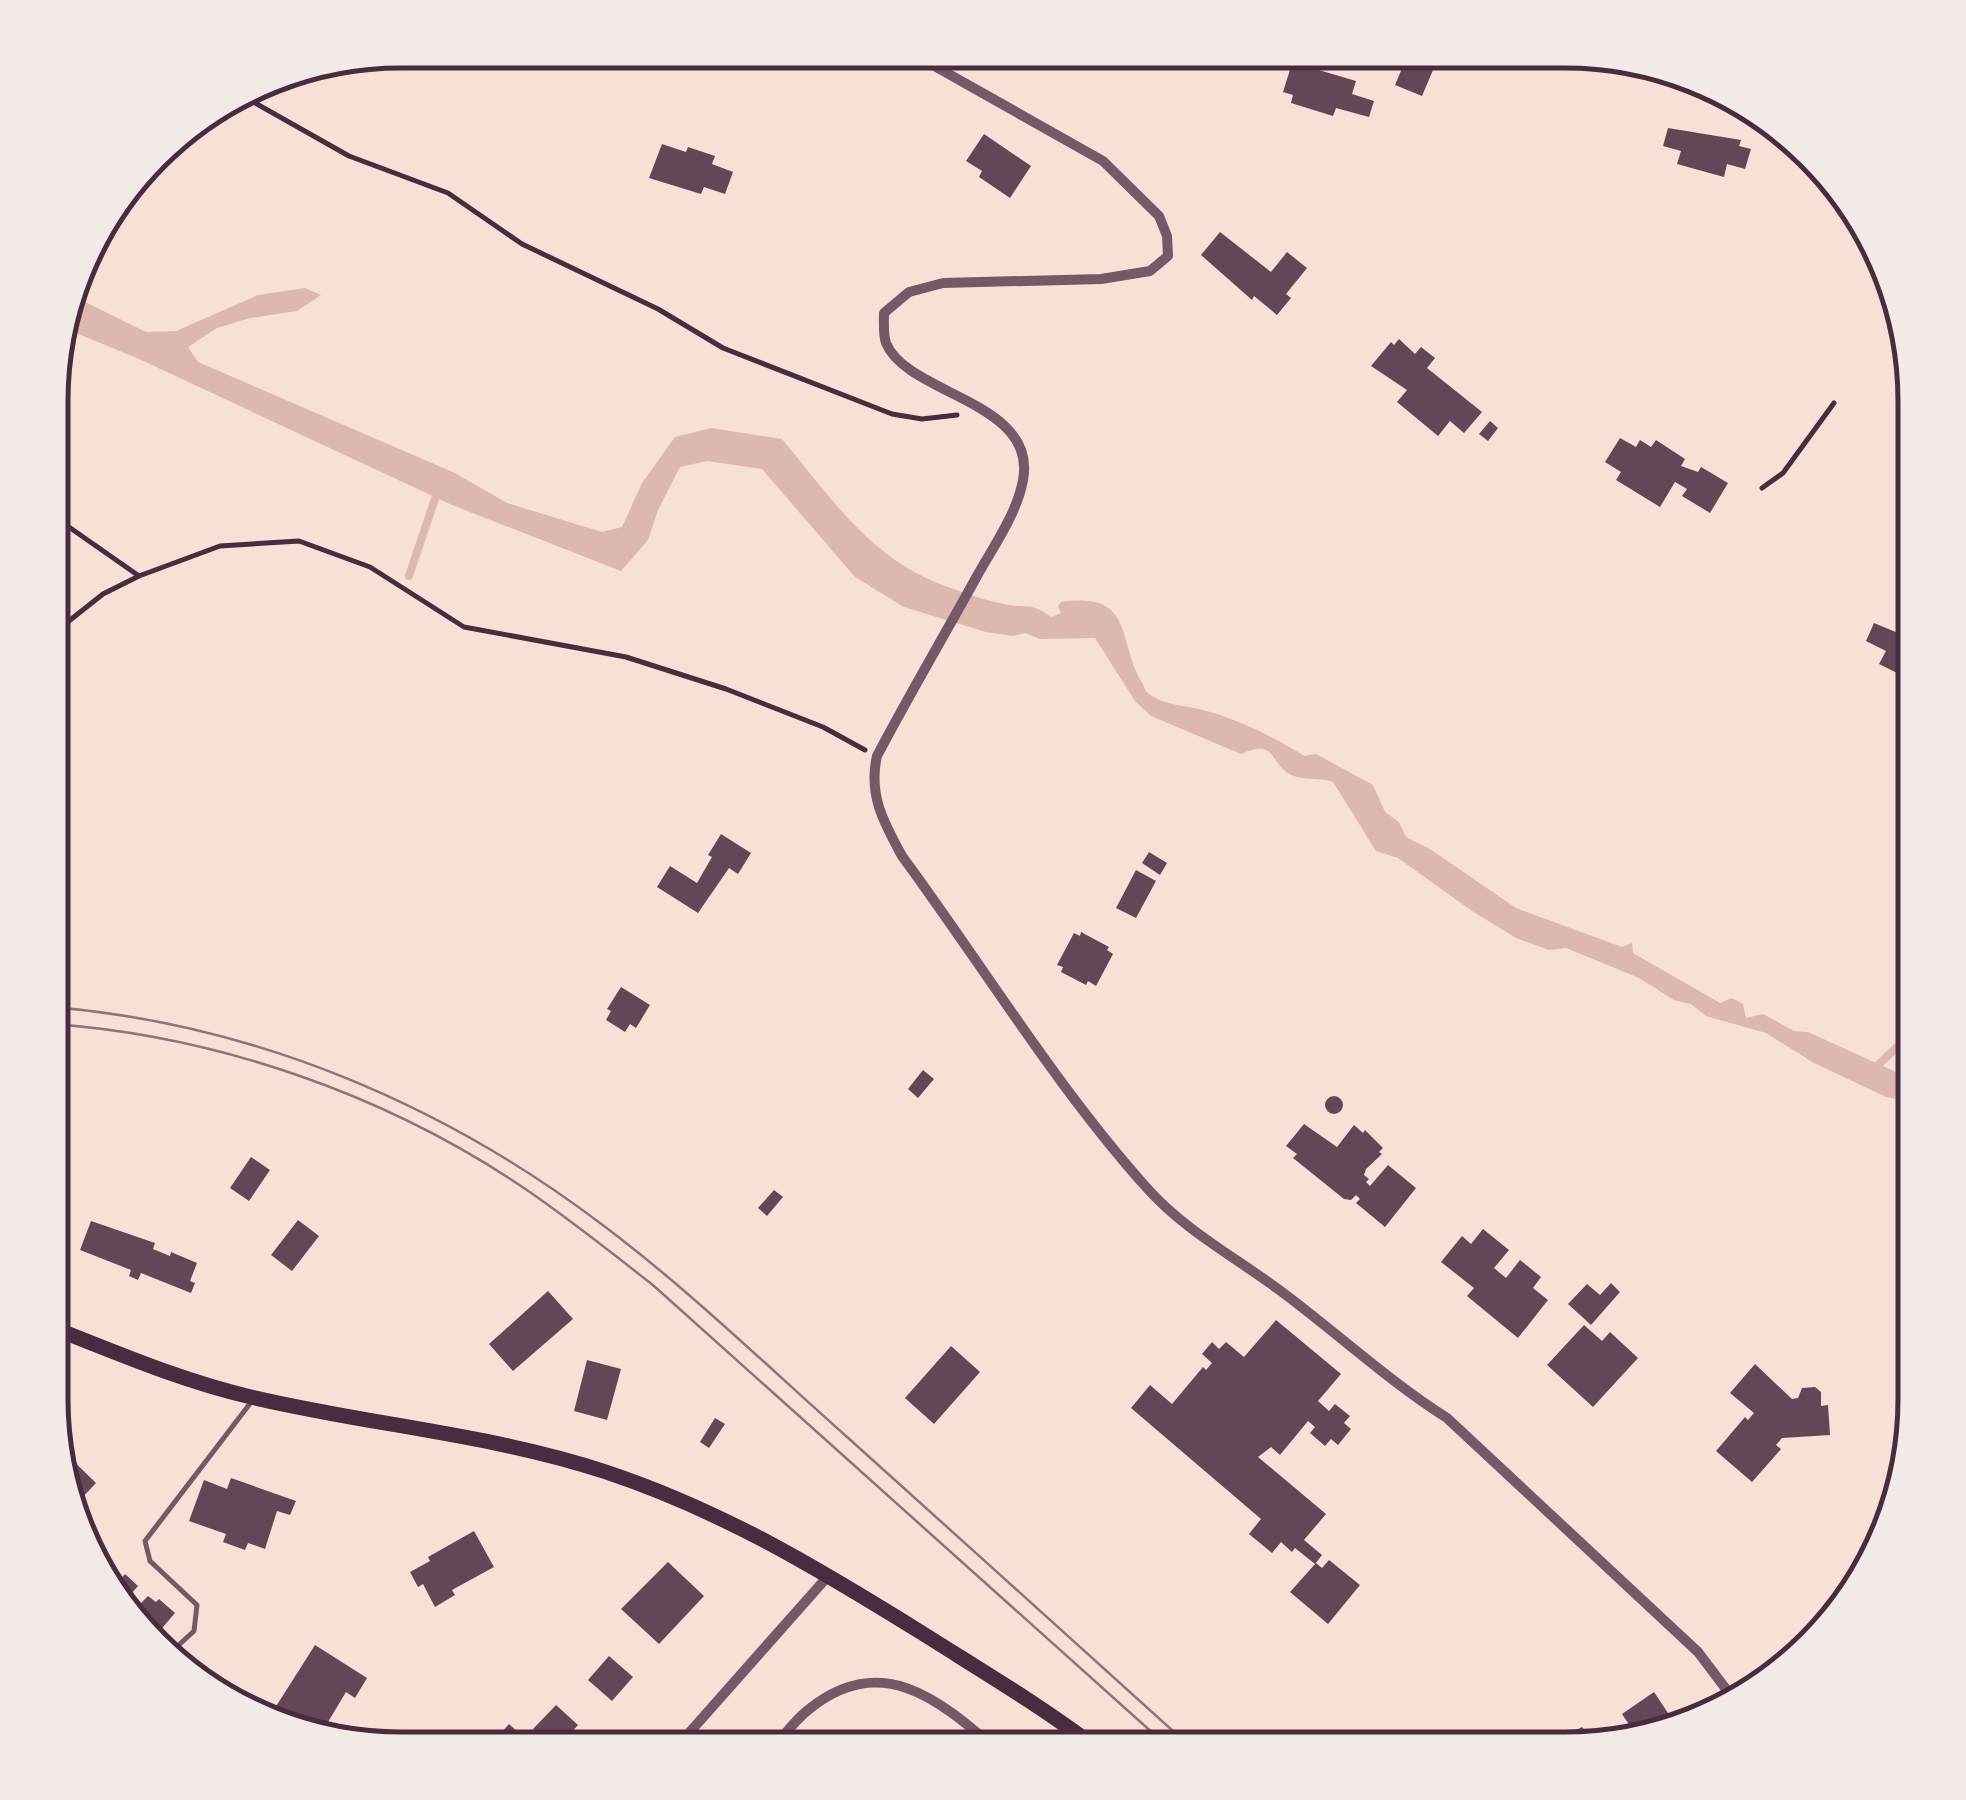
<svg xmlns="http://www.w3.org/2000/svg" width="1966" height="1800" viewBox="0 0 1966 1800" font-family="'PT Sans',sans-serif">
	<rect width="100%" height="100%" fill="#f7e1d7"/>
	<path fill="#dcb8b0" d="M305 288 321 295 297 311 250 318 217 328 188 347 198 362 455 473 507 503 602 532 622 527 642 483 675 437 711 428 782 439C833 500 871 560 948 587 967 594 988 601 1008 605 1029 608 1032 603 1051 617L1061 613 1058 606 1061 602C1134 592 1117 638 1141 681 1144 685 1145 691 1149 694 1164 705 1183 705 1199 709 1236 718 1272 736 1305 756L1316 754 1373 785 1385 812 1399 822 1406 837 1430 849 1516 908 1622 947 1632 943 1633 953 1720 1003 1732 998 1743 1004 1746 1018 1763 1014 1794 1031 1808 1032 1916 1081V1102L1886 1097 1814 1063 1766 1033 1706 1016 1691 1004 1674 1000 1639 978 1566 948 1549 950 1516 938 1472 911 1398 858 1376 851 1333 782C1320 777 1307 781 1294 776 1268 766 1279 737 1241 754L1151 716 1135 701 1095 638 1040 639 1025 633 1013 636 986 632 904 607 855 577 762 469 707 461 680 467 658 510 648 540 621 571 452 505 139 359 59 326 71 295 146 332 176 331 258 295Z"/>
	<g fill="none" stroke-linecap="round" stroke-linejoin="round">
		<path stroke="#dcb8b0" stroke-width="8" d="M409 576 438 490
			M1876 1067 1916 1029"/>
	</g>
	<path fill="#644757" d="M1294 57 1314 63 1312 68 1356 81 1352 94 1374 101 1369 117 1336 108 1333 116 1291 103 1293 95 1283 92Z
		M1406 59 1433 70 1422 96 1395 85Z
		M1668 128 1741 140 1739 146 1751 149 1745 169 1727 164 1724 177 1677 164 1681 151 1663 146Z
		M984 134 1031 166 1010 198 979 177 982 171 966 161Z
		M662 144 686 152 688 147 715 156 712 164 733 172 725 194 704 187 701 194 649 178Z
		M1220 232 1271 272 1287 252 1307 268 1286 294 1291 298 1277 315 1254 296 1252 300 1201 255Z
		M1399 339 1415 354 1421 347 1435 358 1427 368 1482 412 1464 433 1450 421 1438 436 1397 402 1407 390 1371 366 1391 342 1394 345Z
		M1490 421 1498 428 1488 441 1479 434Z
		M1620 438 1636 447 1640 440 1651 447 1656 440 1685 459 1681 466 1698 472 1701 467 1728 483 1710 513 1682 496 1687 489 1675 482 1660 507 1616 480 1621 472 1605 462Z
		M1874 623 1915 640V682L1879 664 1886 651 1866 641Z
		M721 834 751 853 738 874 729 868 698 913 657 887 670 866 697 883 712 857 708 855Z
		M1149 852 1167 863 1160 875 1142 863Z
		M1136 870 1156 881 1136 918 1116 908Z
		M1081 932 1109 947 1107 950 1113 954 1096 986 1088 981 1086 985 1061 972 1063 967 1057 965 1074 933 1080 936Z
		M621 987 650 1005 636 1028 630 1024 625 1032 606 1020 611 1011 607 1009Z
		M923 1070 934 1079 918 1098 908 1089Z
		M1325 1105a9 9 0 1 1 18 0a9 9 0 1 1-18 0Z
		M1304 1124 1337 1147 1354 1125 1363 1133 1365 1130 1383 1148 1379 1152 1382 1154 1366 1169 1364 1175 1369 1179 1366 1182 1370 1186 1388 1165 1416 1188 1385 1227 1356 1203 1360 1199 1356 1195 1351 1200 1344 1199 1293 1158 1297 1154 1286 1146Z
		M251 1157 270 1170 249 1201 230 1188Z
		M774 1190 783 1197 767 1216 758 1208Z
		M298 1220 319 1236 292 1271 271 1255Z
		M91 1221 155 1243 153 1249 170 1256 171 1252 197 1263 190 1281 195 1283 191 1293 141 1273 138 1280 129 1276 131 1270 80 1250Z
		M1483 1229 1509 1250 1494 1268 1506 1278 1520 1260 1541 1277 1533 1288 1548 1300 1518 1338 1467 1296 1474 1288 1441 1262 1462 1236 1471 1244Z
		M1611 1283 1620 1292 1591 1325 1568 1304 1587 1284 1600 1295Z
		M548 1291 573 1319 513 1371 489 1344Z
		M1276 1320 1341 1374 1318 1401 1329 1411 1335 1404 1350 1416 1344 1423 1351 1429 1338 1445 1331 1439 1325 1446 1310 1433 1315 1427 1308 1421 1280 1455 1271 1447 1258 1457 1326 1514 1304 1540 1322 1555 1315 1564 1295 1548 1292 1552 1281 1542 1272 1553 1249 1534 1261 1519 1131 1408 1150 1385 1172 1404 1203 1367 1206 1370 1212 1363 1202 1354 1212 1342 1219 1349 1226 1342 1244 1357Z
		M1584 1325 1602 1341 1610 1332 1638 1358 1593 1407 1547 1365Z
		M951 1346 980 1372 934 1424 905 1398Z
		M587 1360 621 1369 607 1420 574 1411Z
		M1755 1364 1792 1399 1798 1398 1802 1388 1815 1387 1821 1392V1406L1828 1405 1830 1435 1782 1438 1776 1445 1781 1449 1752 1482 1716 1451 1745 1417 1748 1420 1754 1413 1730 1393Z
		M715 1418 725 1424 709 1448 700 1442Z
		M55 1419 69 1431 56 1444 96 1483 80 1500 69 1490 67 1492 51 1423Z
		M231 1478 296 1501 290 1515 277 1511 265 1549 248 1543 245 1550 223 1542 226 1534 189 1521 204 1480 227 1489Z
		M474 1531 494 1567 452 1590 455 1595 435 1607 423 1584 418 1587 410 1572 430 1561 428 1557Z
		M1329 1560 1360 1585 1328 1624 1290 1592 1316 1563 1322 1568Z
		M668 1562 704 1596 659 1644 621 1609Z
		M106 1569 119 1581 125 1574 138 1586 131 1594 141 1603 148 1596 156 1602 159 1599 175 1613 151 1641 137 1630 102 1574Z
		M315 1645 367 1678 355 1698 346 1692 322 1732 268 1719Z
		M609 1656 633 1677 612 1701 588 1680Z
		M1654 1692 1678 1728 1638 1738 1622 1714Z
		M556 1705 578 1725 555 1750 533 1729Z
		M509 1724 538 1750H477L472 1745 484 1732 494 1741Z
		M1582 1727 1598 1747 1570 1749 1563 1737Z"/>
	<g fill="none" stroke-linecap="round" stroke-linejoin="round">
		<path stroke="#4a2c40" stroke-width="5" d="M241 95 349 156 448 193 522 244 658 309 723 348 892 414 922 419 957 415
			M1762 488 1783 473 1834 403
			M56 518 139 576
			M55 632 103 594 139 576 220 546 299 541 370 567 464 627 626 657 726 689 823 727 865 750"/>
		<path stroke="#755966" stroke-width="5" d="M170 1653 194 1631 197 1605 150 1561 145 1541 252 1401"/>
		<path stroke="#755966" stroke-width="10" d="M906 50 1103 161 1159 216 1167 236 1168 256 1150 271 1101 279 943 283 909 292 884 313C884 322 883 335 886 343 907 395 1038 401 1023 480 1017 514 993 547 977 576 944 636 909 695 877 756 868 795 884 823 902 856 983 966 1055 1085 1146 1187 1183 1229 1233 1256 1278 1289 1335 1331 1387 1380 1447 1418L1698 1652 1735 1701
			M674 1750 829 1575
			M771 1750C783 1737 794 1721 808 1710 880 1651 938 1698 997 1750"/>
		<path stroke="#4a2c40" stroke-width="15" d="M51 1327C117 1353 182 1381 251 1397 369 1425 491 1434 606 1472 723 1511 819 1569 922 1633 982 1671 1043 1707 1099 1750"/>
		<path stroke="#8f747c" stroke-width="2.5" d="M53 1007C253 1024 441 1103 600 1223 687 1288 765 1364 846 1436 962 1541 1078 1644 1194 1750
			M53 1024C217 1036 384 1094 521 1186 567 1217 611 1252 654 1286L1155 1735"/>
	</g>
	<path d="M0 0H1966V1800H0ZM401 68H1565A333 333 0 0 1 1898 401V1399A333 333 0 0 1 1565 1732H401A333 333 0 0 1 68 1399V401A333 333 0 0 1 401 68Z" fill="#f1eae7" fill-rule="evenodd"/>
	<path fill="none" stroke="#4a2c40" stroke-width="5" d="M401 68H1565A333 333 0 0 1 1898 401V1399A333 333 0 0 1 1565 1732H401A333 333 0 0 1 68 1399V401A333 333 0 0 1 401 68Z"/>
</svg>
